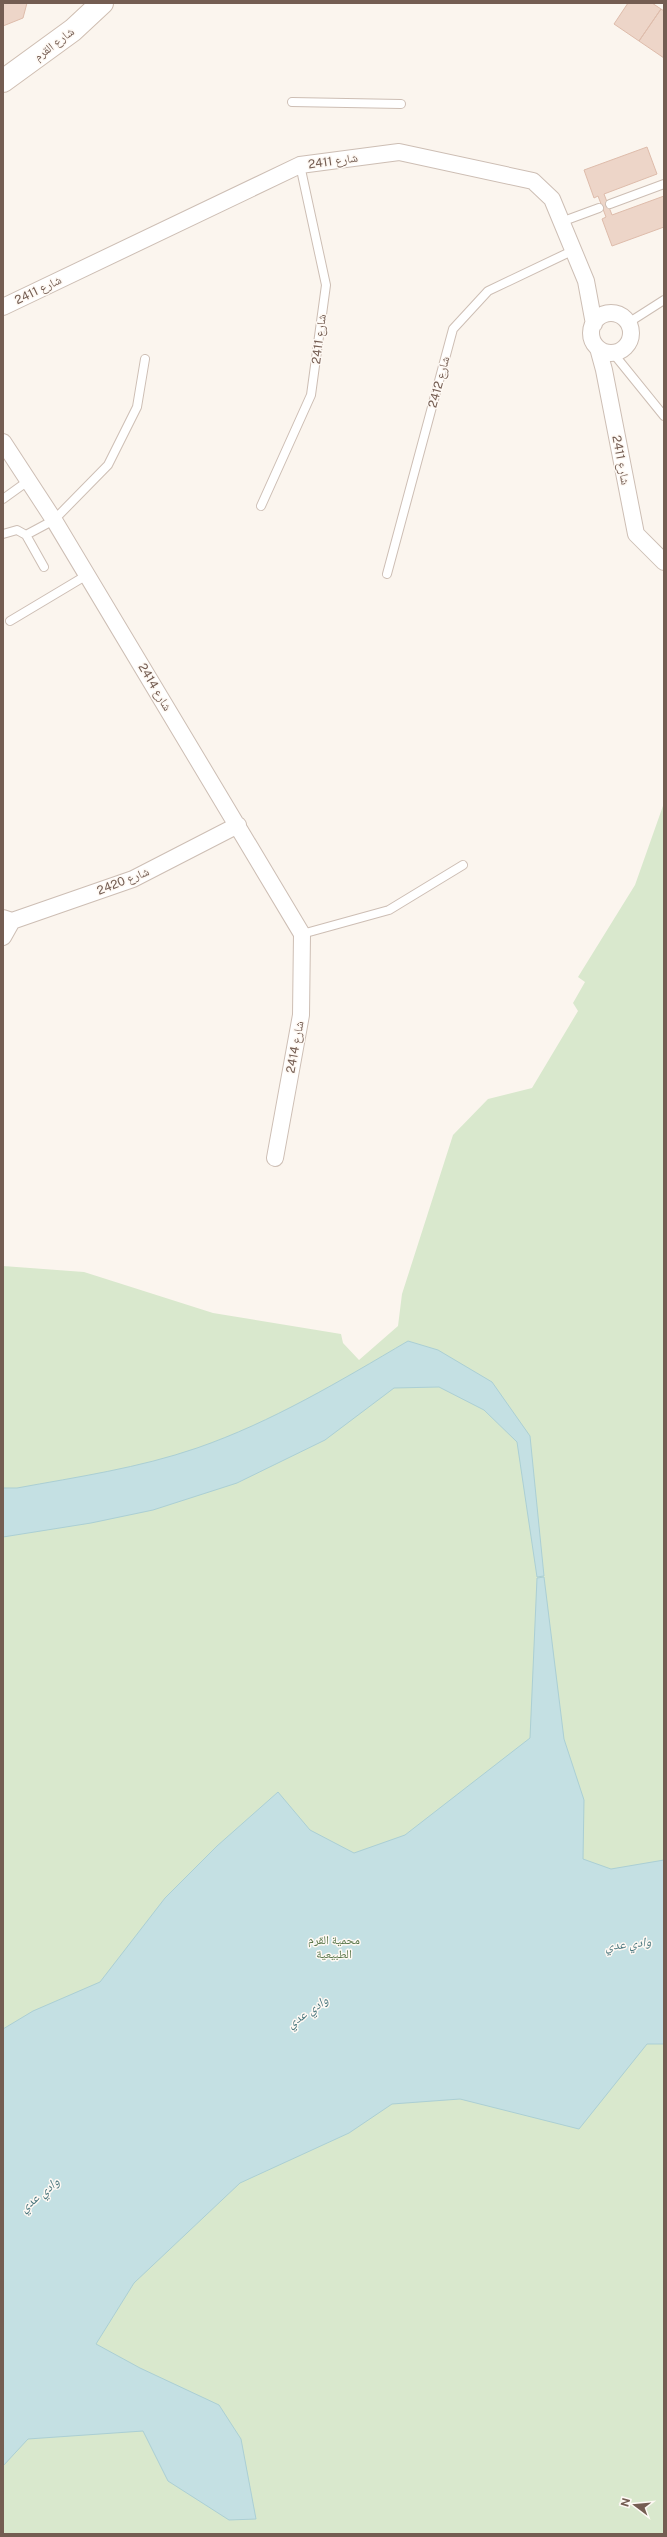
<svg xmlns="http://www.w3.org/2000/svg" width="667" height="2537" viewBox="0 0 667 2537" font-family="'Public Sans','Noto Naskh Arabic',sans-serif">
	<rect width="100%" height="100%" fill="#fbf5ee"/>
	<path fill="#d9e8cd" d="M664 803V2534H3V1266L84 1272 213 1313 341 1334 343 1343 359 1360 398 1326 402 1294 453 1135 488 1099 532 1088 578 1011 573 1003 585 982 578 977 635 885Z"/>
	<path fill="#c4e0e3" stroke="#abcfd4" d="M408 1341 438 1350 492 1382 530 1436 544 1576 537 1577 517 1442 484 1410 439 1387 394 1388 325 1440 237 1483 153 1510 91 1523 3 1537V1488H17C77 1477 139 1468 197 1448 272 1422 340 1381 408 1341Z
		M544 1577 564 1739 584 1800 583 1859 611 1869 664 1860V2044H647L579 2129 460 2099 392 2104 349 2133 240 2183 134 2283 96 2344 140 2368 219 2405 241 2439 256 2519 229 2520 168 2481 143 2431 28 2439 3 2466V2029L33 2011 100 1982 165 1898 217 1846 278 1792 310 1830 354 1853 405 1835 530 1738 537 1578Z"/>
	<path fill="#edd5c8" stroke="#debcab" d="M3 3H27L23 18 3 26Z
		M628 3H652L661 9 639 41 614 24Z
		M661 9 664 11V58L639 41Z
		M647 147 657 174 604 194 612 215 664 196V227L612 246 602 219 606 217 598 196 594 198 584 170Z"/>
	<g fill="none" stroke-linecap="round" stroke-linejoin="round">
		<g stroke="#cdbeb4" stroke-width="10">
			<path id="lane" d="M292 102 401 104
				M610 204 664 184
				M561 222 599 208
				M628 323 664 300
				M613 353 664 416
				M3 499 28 481
				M261 506 311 395 326 285 300 165
				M3 534 17 530 26 535 44 567
				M26 535 54 520 108 465 137 407 145 359
				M387 574 453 329 488 291 572 251
				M10 621 87 575
				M302 934 389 910 463 865"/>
		</g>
		<g stroke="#cdbeb4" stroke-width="18">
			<path id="street" d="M3 307 300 165 399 152 533 181 552 199 586 281 594 324
				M591 333a20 20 0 1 1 40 0a20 20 0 1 1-40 0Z
				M598 348 604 370 636 534 664 562
				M3 442 54 520 302 934 301 1015 275 1158
				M3 918 12 921 133 879 238 825
				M3 937 12 921"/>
		</g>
		<g stroke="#cfbeb2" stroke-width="24">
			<path id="secondary" d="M3 81 73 30 102 3"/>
		</g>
		<use href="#lane" stroke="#fff" stroke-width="8"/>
		<use href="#street" stroke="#fff" stroke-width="16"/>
		<use href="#secondary" stroke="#fff" stroke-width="22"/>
	</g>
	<g text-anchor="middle" stroke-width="3" stroke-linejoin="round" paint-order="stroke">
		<g font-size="12" fill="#745d52" stroke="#fef9f4">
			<text transform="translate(54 44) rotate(-37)" y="4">شارع القرم</text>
			<text transform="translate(333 161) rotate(-8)" y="4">شارع 2411</text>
			<text transform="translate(38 290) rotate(-26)" y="4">شارع 2411</text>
			<text transform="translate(319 339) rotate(-83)" y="4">2411 شارع</text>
			<text transform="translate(439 382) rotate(-75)" y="4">2412 شارع</text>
			<text transform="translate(621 460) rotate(79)" y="4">شارع 2411</text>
			<text transform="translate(155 687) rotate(59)" y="4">2414 شارع</text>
			<text transform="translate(123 881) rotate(-22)" y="4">2420 شارع</text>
			<text transform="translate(295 1047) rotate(-80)" y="4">2414 شارع</text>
		</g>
		<g font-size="12" fill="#5b784c" stroke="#fef9f4">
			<text x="334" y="1944">محمية القرم<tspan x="334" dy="14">الطبيعية</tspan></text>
		</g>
		<g font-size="13" font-style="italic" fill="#4b777e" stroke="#fef9f4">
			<text transform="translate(628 1943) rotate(-6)" y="5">وادي عدي</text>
			<text transform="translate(307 2011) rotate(-34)" y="5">وادي عدي</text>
			<text transform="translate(39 2194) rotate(-39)" y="5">وادي عدي</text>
		</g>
	</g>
	<rect width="667" height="2537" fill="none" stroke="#745d52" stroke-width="8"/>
	<g transform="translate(635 2505) rotate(286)" stroke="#fef9f4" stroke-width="3" paint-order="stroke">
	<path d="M0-3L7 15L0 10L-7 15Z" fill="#745d52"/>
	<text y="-6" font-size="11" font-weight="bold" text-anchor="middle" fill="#745d52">N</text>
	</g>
</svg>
